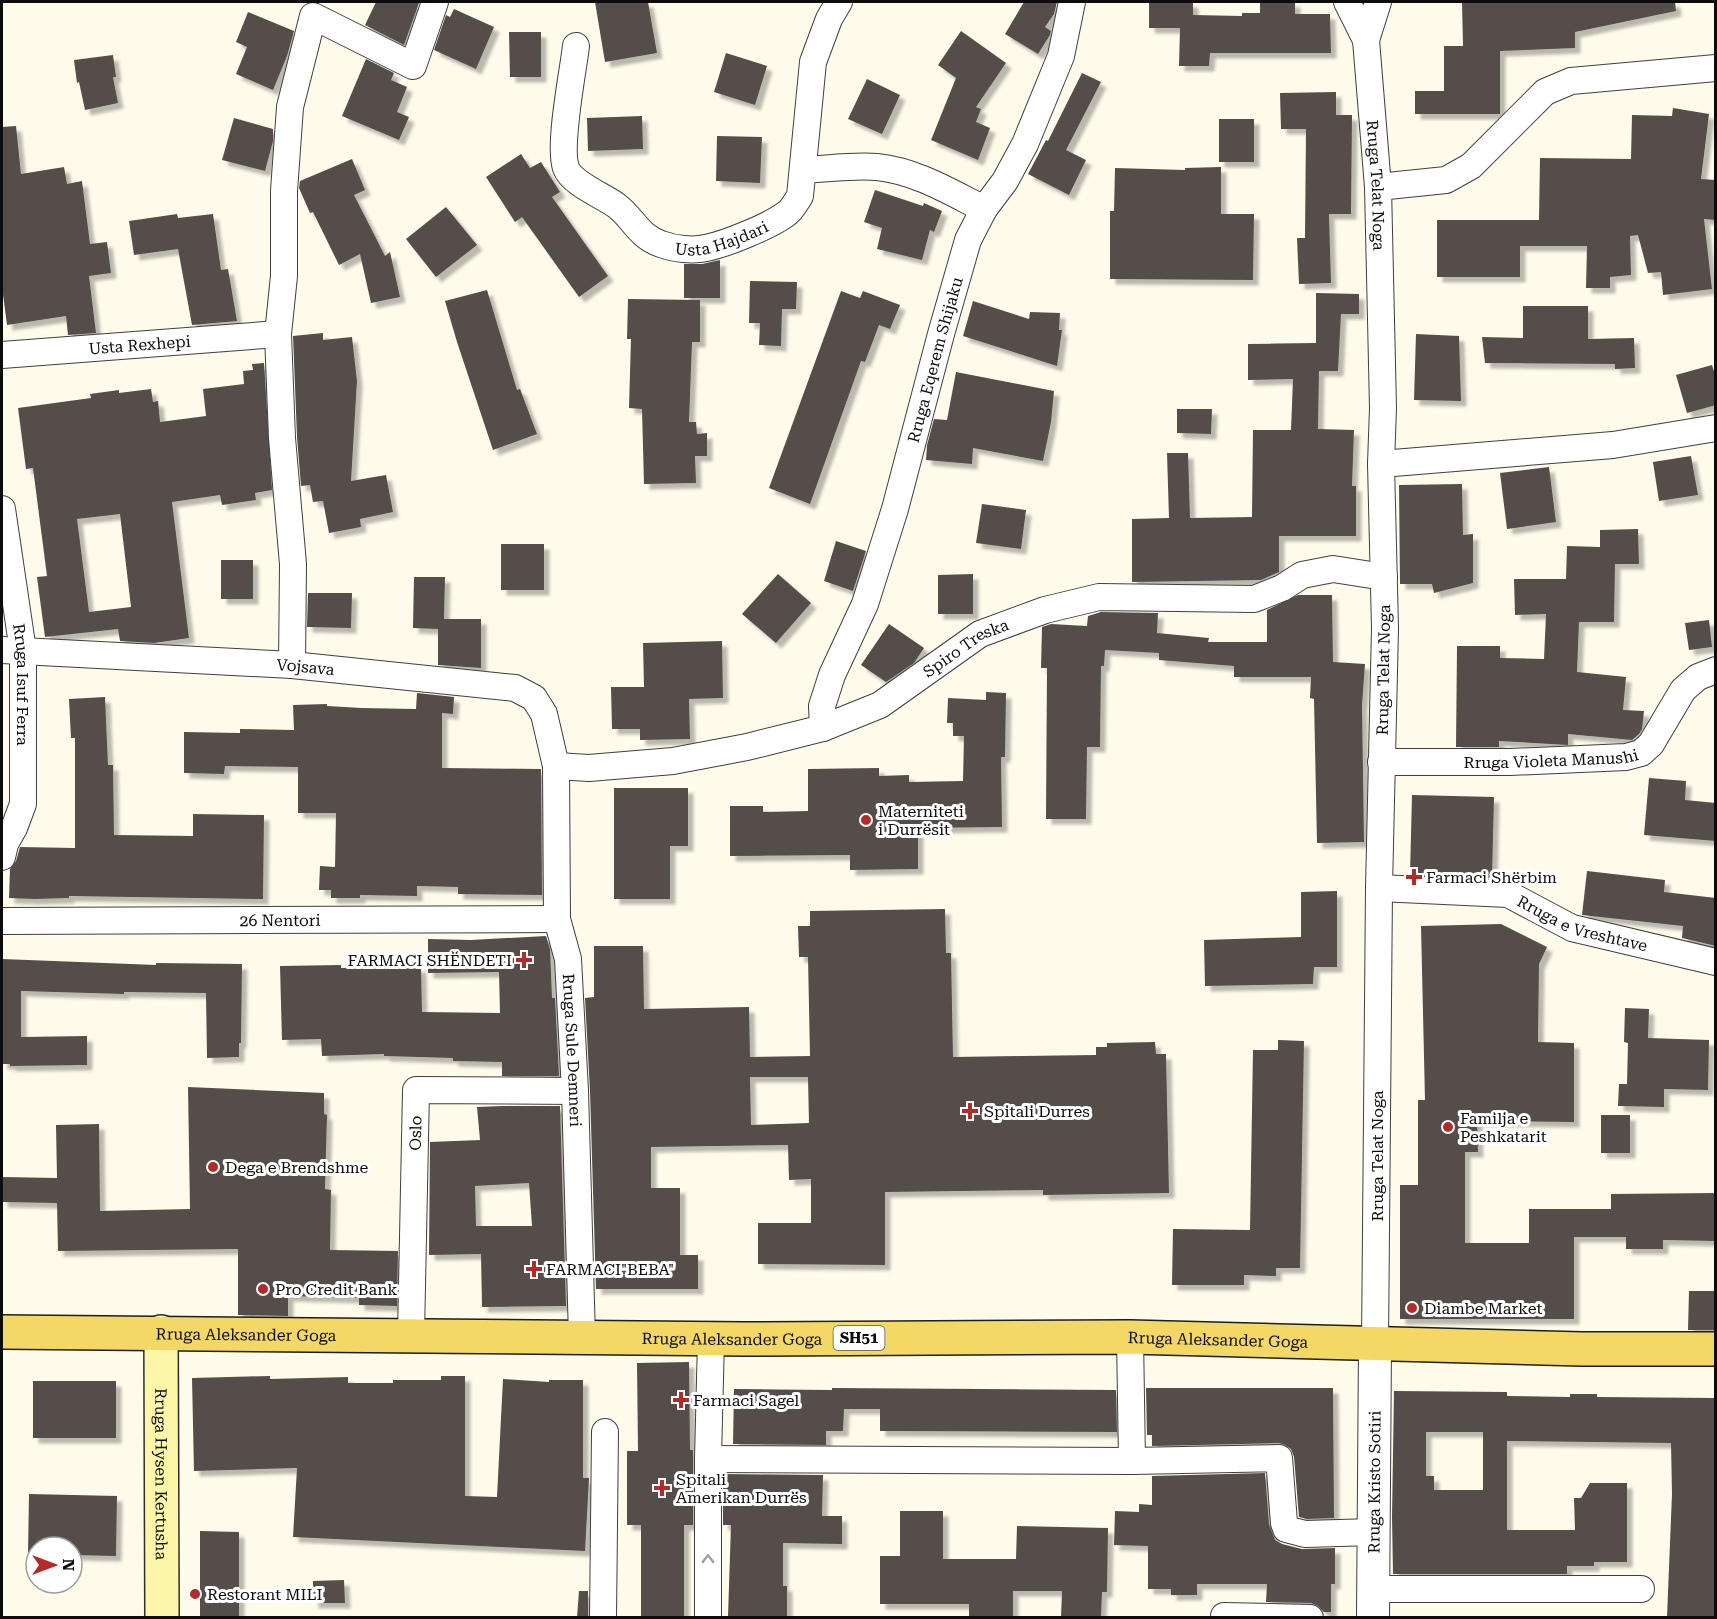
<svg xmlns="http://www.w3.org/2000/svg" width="1717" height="1619" viewBox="0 0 1717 1619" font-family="'Roboto Serif',serif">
	<defs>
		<filter id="shadow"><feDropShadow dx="5.5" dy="5.5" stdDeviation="1.5" flood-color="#0004"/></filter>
	</defs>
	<rect width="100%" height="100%" fill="#fefbeb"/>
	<path fill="#544d49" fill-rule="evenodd" filter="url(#shadow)" d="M376 2 419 3 404 45 365 25Z
		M595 2H648L657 53 605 62Z
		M1024 2H1057L1054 14 1045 27 1051 31 1050 35 1038 54 1005 34Z
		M1149 2H1193V15L1242 16V13H1260V2H1295V14H1330L1331 53H1210L1209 66H1179L1180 28H1149Z
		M1462 2H1675L1676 11 1575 32V48L1500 51V114H1415V91H1444V46H1463Z
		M454 9 494 27 476 69 434 50 446 15 450 17Z
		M248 12 294 31 287 56 273 90 236 74 247 47 236 42Z
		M961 31 1006 63 976 107 981 109 976 122 990 128 978 160 931 140 956 78 938 65Z
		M509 32H541V77H510Z
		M726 53 767 66 755 105 714 92Z
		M113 55 116 77H113L118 103 85 110 79 82 77 83 74 60Z
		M366 59 394 73 391 80 407 87 397 112 409 117 399 140 342 116Z
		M1082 73 1101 82 1066 150 1086 160 1069 195 1028 174 1046 140 1048 141Z
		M867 79 900 95 882 134 848 119Z
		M1336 92V115H1352L1351 214H1329L1331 283 1299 284 1297 238H1305L1306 129H1281L1280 93Z
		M1673 108 1709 114 1701 179 1716 180V220L1704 219 1712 289 1663 295 1661 272 1648 273 1638 235 1630 236 1631 275 1610 277V288H1586L1587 246H1520V277H1437V220H1539L1540 158 1631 159 1632 115 1672 116Z
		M642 116 643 149 588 151 587 118Z
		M234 118 273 129V141L265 171 222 160Z
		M1219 119H1254V162H1219Z
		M16 126 21 174 64 167 67 184 82 181 90 244 107 242 111 273 89 276 96 333 68 335 66 316 7 325 2 287V127Z
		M717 136 762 137 760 183 716 181Z
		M521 154 530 168 541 162 560 192 552 197 608 276 579 297 522 217 515 222 486 177Z
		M352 159 365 190 354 195 385 256 390 252 400 297 371 303 360 254 339 265 313 212 310 213 299 188 300 181Z
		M1221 167V214H1254L1253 280 1110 279V211H1114L1115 168 1185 170V168Z
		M875 190 923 206 924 203 942 211 934 232 930 230 922 260 877 249 882 228 864 222Z
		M446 207 477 245 436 277 406 239Z
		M177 214 178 218 213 214 221 270 228 269 237 321 192 325 178 249 134 255 129 221Z
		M720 260V298H684V264H702Z
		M750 281 797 282 796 309H782L781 346 759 345 760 323H749Z
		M487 290 517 390 520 389 537 434 493 450 457 342 445 301Z
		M841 291 860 298 863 291 900 305 890 329 879 325 865 362 861 361 810 504 769 488Z
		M1316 293 1359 294V314H1341L1338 371H1319L1318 429 1354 430 1352 486H1356V536H1279V572L1261 580 1132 582V519L1169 518 1167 453H1188L1190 518 1252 517 1253 430H1291L1293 379 1248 380V344L1316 343Z
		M628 299 700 300V342H692L689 422H696L697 434 707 433V456H695L696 483 644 484 642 409 629 408 631 339H627Z
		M973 301 1029 319 1030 312 1060 313 1059 330H1062L1057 366 963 336Z
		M1523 306H1588V339L1634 338 1635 368 1615 369V364L1485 363 1482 337 1523 338Z
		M323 333V340L352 337 357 381 351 481 386 475 393 512 360 519 361 527 329 533 323 501 313 502 310 485 301 486 297 437 293 336Z
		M1416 334 1459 336 1461 401 1414 400Z
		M264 363 272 490 255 493 256 500 222 505 220 495 172 502 189 638 154 643 120 641 118 629 45 637 37 577 47 576 33 468 26 469 18 408 91 398 90 394 119 390V393L151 389 153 402 158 401 160 422 206 416 203 389 244 384 243 371 253 370 252 364ZM120 514 131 607 89 612 77 519Z
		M1712 365 1716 378V405L1687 413 1676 375Z
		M956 372 1054 391 1051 422 1043 461 973 448 972 464 926 460 927 445 934 419 947 420Z
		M1177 409H1212L1211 434 1177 433Z
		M1691 456 1698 495 1659 501 1653 462Z
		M1549 467 1556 522 1507 529 1500 473Z
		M1462 484 1463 535 1473 534V583L1434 593 1432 584H1400L1399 485Z
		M982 504 1026 510 1021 549 976 543Z
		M1638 529 1639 564H1615L1614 622H1579L1577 672 1626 677 1623 710 1644 711 1642 729 1639 734 1632 740 1568 734V745L1499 741V747H1456L1457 646H1500V658L1544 659 1546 614 1515 615 1514 579H1566L1567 546 1600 547V530Z
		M836 541 866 551 853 591 824 581Z
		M501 544H544V590H501Z
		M221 560H253V599H221Z
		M778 574 811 603 776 643 742 614Z
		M973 574V614H938V575Z
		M414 577H445L444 619H481V668L438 665V629L413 628Z
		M308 593H352L351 628 307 627Z
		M1298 595H1332L1333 662 1365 664 1362 705 1364 842 1317 843 1314 699 1310 698 1311 677H1234V666L1159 660V653L1105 650 1104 666H1101L1100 747H1087L1086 819H1046L1047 668H1041L1042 627 1051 624 1087 626 1088 616 1101 612 1158 613 1157 633 1209 638 1208 642H1267V610Z
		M1709 620 1712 647 1689 650 1685 623Z
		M889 624 924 648 914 663 886 682 861 665Z
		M722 641 723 698 689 699 690 739 640 740V729H612L611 687H644L643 643Z
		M986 692 1006 693 1005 757H1001L1002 827 918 828V869L850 870V855L730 856V806H763V812L808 811V769L879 768V776L909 775V782L963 781 964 736H953V723H947L948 698 986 700Z
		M417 693 454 697 453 714 442 713V768L541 769 542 895 458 894V887L417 886V896L360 895V898H331V890H319L320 866 335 867 336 813H298V767L225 766 224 774 184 773V732L240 733V729L294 730 293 705 327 704V706L362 708 416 709Z
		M105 697 108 765H113L114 835 193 836V814L264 815 263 899 69 896V898L35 899 9 898 10 869 16 861 20 847 75 848V738H71L69 699Z
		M1649 778 1686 781 1685 800 1716 803V841L1644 835Z
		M614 788H688V846H670V899H614Z
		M1412 795 1494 797 1492 878 1410 874Z
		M1587 871 1665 880 1664 892 1716 898V946L1682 938 1683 926 1582 915Z
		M1337 891V967H1314L1313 984 1205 986 1204 940 1301 937V892Z
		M945 909 946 953H951L953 1057 1096 1055V1047H1107V1043L1155 1042 1156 1054H1166L1169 1193 1043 1195V1190L885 1192V1265L758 1264V1223H811V1179L789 1180 788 1145 651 1147V1188H680V1255H698V1289H596L590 1091 585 998 594 997V946H643L644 1009 749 1007 750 1057 810 1056 808 957H799L798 926H810V911ZM750 1077H808L809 1123 751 1125Z
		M1501 924 1547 947 1539 964 1538 1042 1574 1043V1122L1477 1121 1478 1152H1465V1243H1529V1209H1611V1194L1716 1193V1241L1663 1240V1249H1626V1237H1574V1319H1400V1185H1418V1100H1425L1421 926Z
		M546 936 550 949 552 998H555L559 1076H502V1062L453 1061V1058L384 1056V1054L322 1056 321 1039 282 1040 280 966 341 965V968L421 967 422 1012 500 1013 499 972 428 973V939L471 940Z
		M2 959 156 965V963L242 964 241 1043H239V1057L207 1058 206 993 124 992V994L21 991V1037L87 1036V1065L10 1066V1064H2Z
		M1625 1008 1649 1009 1648 1038 1709 1040 1708 1090 1664 1089V1107L1618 1106 1619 1084H1627L1628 1043 1624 1042Z
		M1278 1040 1304 1041 1300 1268H1276V1276L1244 1275V1285H1172L1173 1229 1250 1230 1253 1050H1278Z
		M188 1087 324 1093V1114L327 1115 325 1189 331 1190 330 1250 398 1251 397 1306 359 1305V1298L288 1296V1316L238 1315V1249L58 1251 57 1203 2 1202V1177L57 1178 56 1125 99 1124 100 1211 190 1209Z
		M502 1106H560L566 1306 482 1307 481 1254 429 1255 430 1142 480 1140 477 1107ZM529 1183 532 1226H476L475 1186Z
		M1601 1115H1630V1153H1601Z
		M1689 1291H1716V1330H1688Z
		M689 1362 690 1450H693V1525H684V1617H641V1525H627V1451H638L637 1363Z
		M270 1376V1379L348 1377V1383H393V1380H441V1376H465V1496L497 1497 503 1379 549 1382V1380H583V1478H589L585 1551 293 1537 297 1468 194 1471 192 1378Z
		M33 1381H116V1438H33Z
		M832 1388 1116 1390 1117 1432 880 1431V1409H844L843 1431H826V1445L733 1444 734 1389 832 1390Z
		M1146 1388H1333L1334 1518 1307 1519 1299 1517 1294 1457 1291 1449 1285 1445 1279 1443 1152 1446V1435H1147Z
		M1394 1391 1507 1392V1396L1570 1397V1394H1597V1397L1716 1398V1617H1667L1672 1494 1671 1443 1507 1441V1530H1575L1574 1498H1581L1590 1483H1627V1562H1594V1566H1567V1574H1393L1392 1517ZM1426 1432H1483V1490H1434V1476H1426Z
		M1265 1473 1269 1524 1275 1540 1282 1544 1302 1549 1335 1548V1584H1331V1612H1324L1318 1606 1311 1603 1266 1602 1267 1584H1197V1595H1171V1589H1148V1546L1114 1545 1115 1511 1139 1512V1504L1152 1505V1476Z
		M723 1474 823 1475 822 1516H842V1544L783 1543V1586H787V1617L728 1616 731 1525H723Z
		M29 1494 117 1496 116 1556 72 1555V1547H36V1555L28 1554Z
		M900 1511H943V1559H1016L1017 1526 1108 1528 1107 1592H1102L1101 1617H1061L1062 1591H1013V1617H969V1604H880V1556H900Z
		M200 1531 239 1532V1617H200Z
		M344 1580 345 1603H313V1581Z
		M579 1591H588V1617H577Z"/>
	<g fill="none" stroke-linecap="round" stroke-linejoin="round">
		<g stroke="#3f3f3f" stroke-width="28">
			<g id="minor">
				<path id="s1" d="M1347 2 1366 40 1378 187 1383 408 1381 464 1385 628 1379 888 1375 1344"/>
				<path d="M1366 40 1378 2"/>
				<path id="s2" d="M576 46C573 72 558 146 566 168 572 184 604 196 617 206 634 219 638 236 661 244 674 249 693 251 706 248 726 244 770 226 786 214 792 210 796 202 800 196L813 62 829 19 839 2"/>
				<path d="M803 170C827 169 853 165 877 167 916 171 950 192 984 209"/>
				<path d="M1378 187 1446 180 1471 166 1545 92 1571 81 1716 68"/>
				<path id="s3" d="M2 355 278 334"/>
				<path d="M1381 464 1613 445 1716 428"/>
				<path id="s4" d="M2 509 23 651V804L14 828 5 844 2 857"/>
				<path id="s5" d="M2 650 292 665 515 688 534 698 544 714 556 766 557 919 568 959 575 1091 582 1337"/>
				<path d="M292 665 293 564 282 438 278 334 284 276V191L290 107 313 16 413 66 435 2"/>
				<path id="s6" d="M823 728 822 706 832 675 865 604 895 509 941 334 968 240 984 209 1005 181 1025 144 1061 56 1072 2"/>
				<path id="s7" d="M1381 762H1510L1626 757 1641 753 1651 744 1683 690 1698 677 1716 670"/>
				<path id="s8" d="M556 766 589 768 673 761 747 747 823 728 880 705 980 634 1045 610 1099 597 1254 599 1282 588 1302 575 1333 569 1384 577"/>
				<path id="s9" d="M1379 888 1508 894 1572 928 1716 962"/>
				<path id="s10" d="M2 921 557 919"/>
				<path id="s11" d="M411 1335 416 1090 575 1091"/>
				<path d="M1130 1337 1132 1461"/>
				<path d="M708 1459 1132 1461 1279 1458 1284 1523 1286 1529 1305 1534 1374 1532"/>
				<path d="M1373 1589H1641"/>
				<path d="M603 1618 605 1432"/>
				<path d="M708 1618V1459L711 1339"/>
				<path d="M1224 1618V1616L1310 1618"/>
			</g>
		</g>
		<g stroke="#3f3f3f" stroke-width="34">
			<g id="tertiary">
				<path id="s12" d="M1373 1618 1375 1344"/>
			</g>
		</g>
		<g stroke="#2e2e2e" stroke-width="36">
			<g id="secondary">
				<path id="s13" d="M161 1332 162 1618"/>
			</g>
		</g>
		<g stroke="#1d1d1d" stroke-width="36">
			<g id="primary">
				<path id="s14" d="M2 1332 744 1339 1130 1337 1582 1349H1716"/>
			</g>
		</g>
		<use href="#minor" stroke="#fff" stroke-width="26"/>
		<use href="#tertiary" stroke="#fff" stroke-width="32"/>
		<use href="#secondary" stroke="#fcf7a8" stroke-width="33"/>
		<use href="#primary" stroke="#f4d866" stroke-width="33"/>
	</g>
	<defs><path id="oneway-chevron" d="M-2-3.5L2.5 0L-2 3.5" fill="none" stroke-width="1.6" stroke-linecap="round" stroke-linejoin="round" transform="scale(1.5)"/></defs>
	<use stroke="#9e9e9e" href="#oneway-chevron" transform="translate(708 1559) rotate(-90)"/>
	<g fill="#b62929" stroke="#fff" stroke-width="2">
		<circle cx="866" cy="820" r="6"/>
		<path d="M1411 868h6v6h6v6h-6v6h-6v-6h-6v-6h6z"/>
		<path d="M521 951h6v6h6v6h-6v6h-6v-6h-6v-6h6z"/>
		<path d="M967 1102h6v6h6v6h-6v6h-6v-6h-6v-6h6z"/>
		<circle cx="1448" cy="1127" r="6"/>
		<circle cx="213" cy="1167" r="6"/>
		<path d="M531 1260h6v6h6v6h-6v6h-6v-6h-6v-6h6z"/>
		<circle cx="263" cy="1289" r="6"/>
		<circle cx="1412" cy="1308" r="6"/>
		<path d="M678 1391h6v6h6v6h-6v6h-6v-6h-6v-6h6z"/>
		<path d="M659 1479h6v6h6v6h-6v6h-6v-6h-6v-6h6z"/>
		<circle cx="195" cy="1594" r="6"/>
	</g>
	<g text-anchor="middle" stroke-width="6" stroke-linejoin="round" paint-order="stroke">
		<rect fill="#fff" stroke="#555" stroke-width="1.5" x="833.5" y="1326" width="51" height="24" rx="4.5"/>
		<g font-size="15" font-weight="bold" fill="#0c0c0c">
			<text x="859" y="1343">SH51</text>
		</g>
		<g font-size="16" fill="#0c0c0c" stroke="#fff">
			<text dy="6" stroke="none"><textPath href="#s1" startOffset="188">Rruga Telat Noga</textPath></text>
			<text dy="6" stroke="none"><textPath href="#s2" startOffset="309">Usta Hajdari</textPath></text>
			<text dy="6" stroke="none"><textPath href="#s3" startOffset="138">Usta Rexhepi</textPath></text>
			<text dy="6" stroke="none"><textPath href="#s6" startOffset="387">Rruga Eqerem Shijaku</textPath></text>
			<text dy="6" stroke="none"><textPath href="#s8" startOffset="436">Spiro Treska</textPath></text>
			<text dy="6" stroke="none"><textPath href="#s5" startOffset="304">Vojsava</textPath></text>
			<text transform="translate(1383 670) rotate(-89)" y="6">Rruga Telat Noga</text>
			<text dy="6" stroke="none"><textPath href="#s4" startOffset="177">Rruga Isuf Ferra</textPath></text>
			<text dy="6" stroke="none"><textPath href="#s7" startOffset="170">Rruga Violeta Manushi</textPath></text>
			<text dy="6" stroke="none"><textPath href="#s10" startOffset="278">26 Nentori</textPath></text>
			<text dy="6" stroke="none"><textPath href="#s9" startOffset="210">Rruga e Vreshtave</textPath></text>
			<text dy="6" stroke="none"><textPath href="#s5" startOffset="894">Rruga Sule Demneri</textPath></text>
			<text dy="6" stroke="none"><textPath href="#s11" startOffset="202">Oslo</textPath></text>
			<text transform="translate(1377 1156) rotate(-90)" y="6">Rruga Telat Noga</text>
			<text dy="6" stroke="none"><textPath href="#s14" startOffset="244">Rruga Aleksander Goga</textPath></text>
			<text dy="6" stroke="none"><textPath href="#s14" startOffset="730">Rruga Aleksander Goga</textPath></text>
			<text dy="6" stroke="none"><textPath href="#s14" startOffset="1216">Rruga Aleksander Goga</textPath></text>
			<text dy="6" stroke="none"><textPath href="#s13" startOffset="142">Rruga Hysen Kertusha</textPath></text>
			<text dy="6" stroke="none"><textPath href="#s12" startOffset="136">Rruga Kristo Sotiri</textPath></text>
		</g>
		<g font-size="16" fill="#0c0c0c" stroke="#fff" text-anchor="start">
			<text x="878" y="817">Materniteti<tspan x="878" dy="18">i Durrësit</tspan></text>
			<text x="1426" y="883">Farmaci Shërbim</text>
			<text x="512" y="966" text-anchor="end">FARMACI SHËNDETI</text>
			<text x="984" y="1117">Spitali Durres</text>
			<text x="1460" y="1124">Familja e<tspan x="1460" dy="18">Peshkatarit</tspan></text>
			<text x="225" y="1173">Dega e Brendshme</text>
			<text x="546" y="1275">FARMACI"BEBA"</text>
			<text x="275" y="1295">Pro Credit Bank</text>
			<text x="1424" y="1314">Diambe Market</text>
			<text x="693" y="1406">Farmaci Sagel</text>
			<text x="676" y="1485">Spitali<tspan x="676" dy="18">Amerikan Durrës</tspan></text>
			<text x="207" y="1600">Restorant MILI</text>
		</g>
	</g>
	<rect width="1717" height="1619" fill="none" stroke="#0c0c0c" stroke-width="6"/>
	<g transform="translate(54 1565) rotate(90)"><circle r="28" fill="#ffffff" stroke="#9e9e9e" stroke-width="1.5"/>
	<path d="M0-4.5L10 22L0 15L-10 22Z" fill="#b62929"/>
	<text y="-9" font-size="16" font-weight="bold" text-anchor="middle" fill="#0c0c0c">N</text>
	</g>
</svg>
